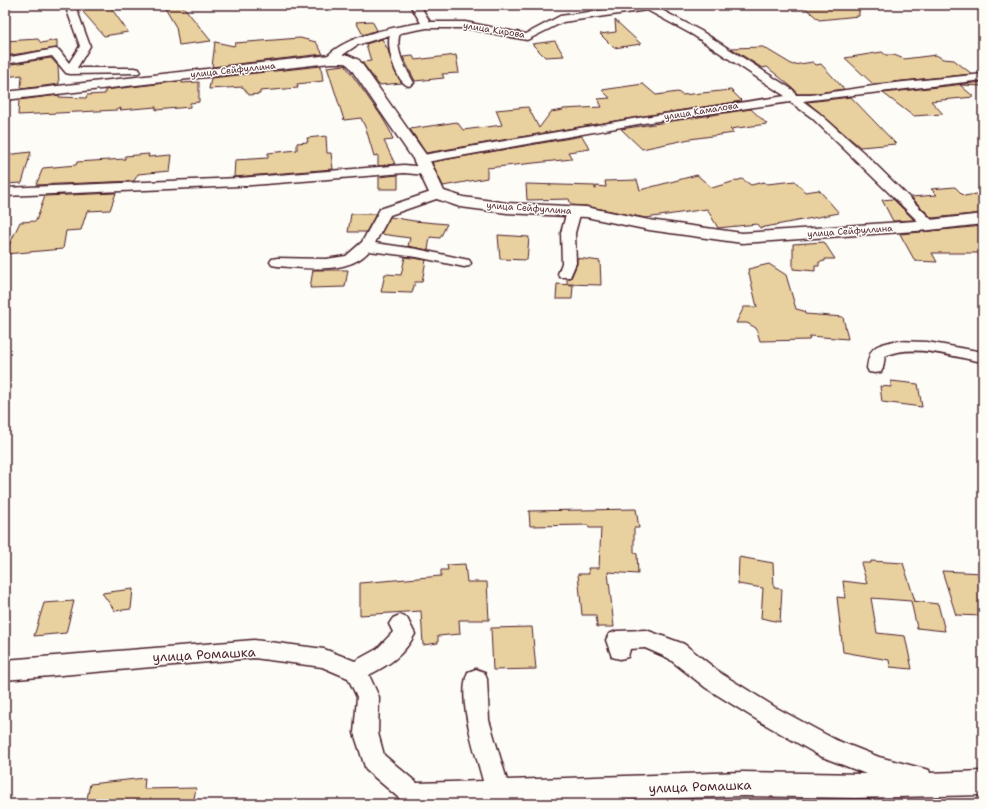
<svg xmlns="http://www.w3.org/2000/svg" width="988" height="809" viewBox="0 0 988 809" font-family="'Shantell Sans',sans-serif">
	<rect width="100%" height="100%" fill="#fdfcf7"/>
	<filter id="ink" filterUnits="userSpaceOnUse"><feTurbulence type="fractalNoise" baseFrequency=".025" numOctaves="2"/><feDisplacementMap in="SourceGraphic" scale="8" xChannelSelector="R" yChannelSelector="G"/><feConvolveMatrix kernelMatrix="1 2 1 2 8 2 1 2 1" color-interpolation-filters="sRGB"/></filter>
	<g filter="url(#ink)">
		<path fill="#e9d09f" stroke="#4a1f2b" d="M77 5H109L128 32 104 36Z
			M163 5H182L211 41 179 45 176 27Z
			M802 5H859V16L819 20Z
			M615 20 641 44 614 48 600 34 616 32Z
			M372 21 377 30 363 35 356 22Z
			M300 38 316 42 323 54 212 67 215 42 234 46 235 43Z
			M38 39 41 43 57 40V48L5 56V41Z
			M382 39 388 50 395 72 402 83 379 85 362 62 371 61 366 44Z
			M555 41 564 56 545 57 532 44Z
			M763 47 793 65 813 62 816 65 821 64 844 89 811 94H797L794 89 767 67 762 68 731 48Z
			M882 52 886 55H894L904 59 936 55 943 59 954 60 972 74 873 84 845 58Z
			M456 55 459 73 442 74 444 78 415 81 403 57 413 56 415 60Z
			M51 58 58 66 59 84 21 89 22 75 5 77V65Z
			M345 65 382 117 390 131 393 140 384 141 395 164 378 166V155L374 156 366 129 361 118 344 120 327 67Z
			M321 66 323 81 297 84 298 88 260 91V94L249 95 243 87 209 89 211 78Z
			M182 81V83L199 82V102L190 103V107L156 110V107L120 110 121 108 117 110 18 115 19 100 59 95V97L86 98 87 95 105 94V90Z
			M983 82V86L960 85 974 97 931 101 943 114 913 116 883 93Z
			M643 84 656 95 678 92 682 95 731 90 742 101 644 116 426 153 410 129 457 122 463 130 502 125 496 110 528 107 539 128 551 112 563 110V109L602 107 598 99 610 98 602 90Z
			M851 97 896 144 860 147 807 102Z
			M751 109 767 124 730 129 734 133 690 139 642 149 621 129Z
			M326 136 327 153H331L333 169 234 177 235 160 268 158V153L297 150V143L308 142 307 138Z
			M582 136 590 149 568 152 572 159 487 168V178L443 186 432 162Z
			M31 152 22 183 5 184V155Z
			M149 154 148 157 171 155 169 171 138 174 134 181 36 185 43 168 76 165 77 162 125 159V156Z
			M398 175V189H379V177Z
			M697 175 712 188 742 179 751 185 764 182 767 184 795 181 805 192 819 190 839 213 760 228 757 224 718 228 707 209 646 218 586 206 571 205 569 199 527 200 526 184 595 186V189H596V186L606 187 605 181 637 180 640 190Z
			M955 187 964 196 983 193V213L932 218 911 197 937 195 931 189Z
			M116 193 110 210 87 211 81 230 66 231 63 249 5 254 20 222 36 221 45 196Z
			M893 199 914 220 893 221 882 200Z
			M351 214H376L366 232H348Z
			M390 217 414 221 447 224 440 238 430 237 428 250 408 246 410 238 381 234Z
			M983 226V253H932L937 262 915 261 900 234Z
			M498 235 529 237 527 260 500 259Z
			M824 242 835 259H825V261L819 262V266H815V271L793 269V244Z
			M405 257 426 260 422 282H415L412 293 381 292 385 274 401 275Z
			M577 258 600 261 601 285 567 284V278H571L577 264Z
			M769 264 786 275 796 309 804 311 805 314 843 317 848 339 810 336 809 340 760 341 756 328 747 323H736L744 307H757L748 269Z
			M313 270H348L345 287 310 288Z
			M557 284 573 285 572 299H556Z
			M891 381 918 384 922 407 882 402 880 386 891 387Z
			M636 509 639 528H634V552L637 554 638 574 608 572 614 627H597L596 615H582L578 574H589L588 568H599L601 528H589L588 525 530 526 529 511Z
			M739 557 773 563 774 588 782 589 780 622 761 618 763 588 738 584Z
			M871 561 903 563 915 601H913L938 604 945 631 917 628 911 601 871 598 877 633 905 636 912 669 890 667 889 660 843 652 837 597 845 598 843 581 867 584 861 563H871Z
			M465 564 467 582H487L489 620H459L460 634 438 636V643L423 645 421 611 360 615V583L441 576V570H448L447 565Z
			M942 571 983 573V616L956 615Z
			M133 589 131 609 115 611 102 593Z
			M74 601 66 633 34 636 44 603Z
			M532 627 536 669 493 670 491 628Z
			M145 778 144 789 196 788 193 804H86L90 784Z"/>
		<g fill="none" stroke-linecap="round" stroke-linejoin="round">
			<g stroke="#4a1f2b" stroke-width="3">
				<path id="minor" d="M65 5H75L90 46 77 68H135L139 69 140 71 139 73 70 74 66 73 52 56 5 64V58L55 49 59 50 69 63 80 46Z
					M410 5H420L430 22H465L526 34 560 16 640 5H665L658 8 701 31 793 90 796 95H811L894 83 983 74V80L803 101 819 113 864 153 937 225 935 228H925L840 145 811 117 790 102 644 123 421 163 417 162 415 159 417 156 644 117 785 96 693 35 647 10 563 22 527 40 465 28H427L400 33C394 51 406 68 414 83L409 86C396 83 386 47 390 35L357 45 334 61 330 62 325 59C342 36 394 27 421 23Z
					M404 165 426 167 432 171 426 175 404 173 239 186 5 196V188L239 178Z
					M437 190 444 194 442 197 390 215 375 243 417 249 464 259 469 260 471 263 469 266 464 267 417 257 369 251C349 275 305 268 277 266L272 265 270 262 272 259 277 258 326 259 346 256 362 242 380 209Z
					M574 207 579 208 581 211 575 233 576 263 570 277H560L558 274 562 263 561 233 567 211 569 208Z
					M894 341 927 342 983 352V362C953 357 914 343 885 356L883 368 881 372 875 373 869 372 867 368C870 347 873 346 894 341Z
					M400 615 407 618 415 634C404 655 389 665 369 675L379 697 378 733 384 755 417 783 483 781C476 754 456 698 468 672L476 669 484 672 487 679 489 720 507 780 743 772 866 774 820 756 759 721 706 688 668 658 645 648 630 649 628 657 620 659 612 657 606 640 609 634 617 631 646 630 684 644 722 674 775 707 836 740 879 757 929 770 930 773 983 771V795L855 798 743 796 499 804H406L366 770 354 733 357 697 348 678 322 667 254 658 5 680V660L254 640 324 649 355 661 377 649 393 632 389 624 393 618Z"/>
			</g>
			<g stroke="#4a1f2b" stroke-width="3">
				<path id="tertiary" d="M330 55H348L359 60 429 159 444 191 463 197 507 203 586 207 649 220 742 233 930 220 983 214V224L930 230 742 243 649 230 586 217 507 213 460 207 431 197 413 159 349 66 345 63H330L5 100V92Z"/>
			</g>
			<use href="#minor" fill="#fdfcf7" fill-rule="evenodd"/>
			<use href="#tertiary" fill="#fdfcf7" fill-rule="evenodd"/>
		</g>
	</g>
	<g text-anchor="middle" stroke-width="3" stroke-linejoin="round" paint-order="stroke">
		<g font-size="9" fill="#4a1f2b" stroke="#fdfcf7">
			<text transform="translate(494 30) rotate(9)" y="3">улица Кирова</text>
			<text transform="translate(233 70) rotate(-6)" y="3">улица Сейфуллина</text>
			<text transform="translate(701 111) rotate(-9)" y="3">улица Камалова</text>
			<text transform="translate(529 208) rotate(4)" y="3">улица Сейфуллина</text>
			<text transform="translate(850 231) rotate(-4)" y="3">улица Сейфуллина</text>
		</g>
		<g font-size="13" fill="#4a1f2b" stroke="#fdfcf7">
			<text transform="translate(204 654) rotate(-3)" y="5">улица Ромашка</text>
			<text transform="translate(700 786) rotate(-2)" y="5">улица Ромашка</text>
		</g>
	</g>
	<rect width="988" height="809" fill="none" stroke="#fdfcf7" stroke-width="20"/>
	<rect x="10" y="10" width="968" height="789" fill="none" stroke="#4a1f2b" stroke-width="1.5" filter="url(#ink)"/>
</svg>
